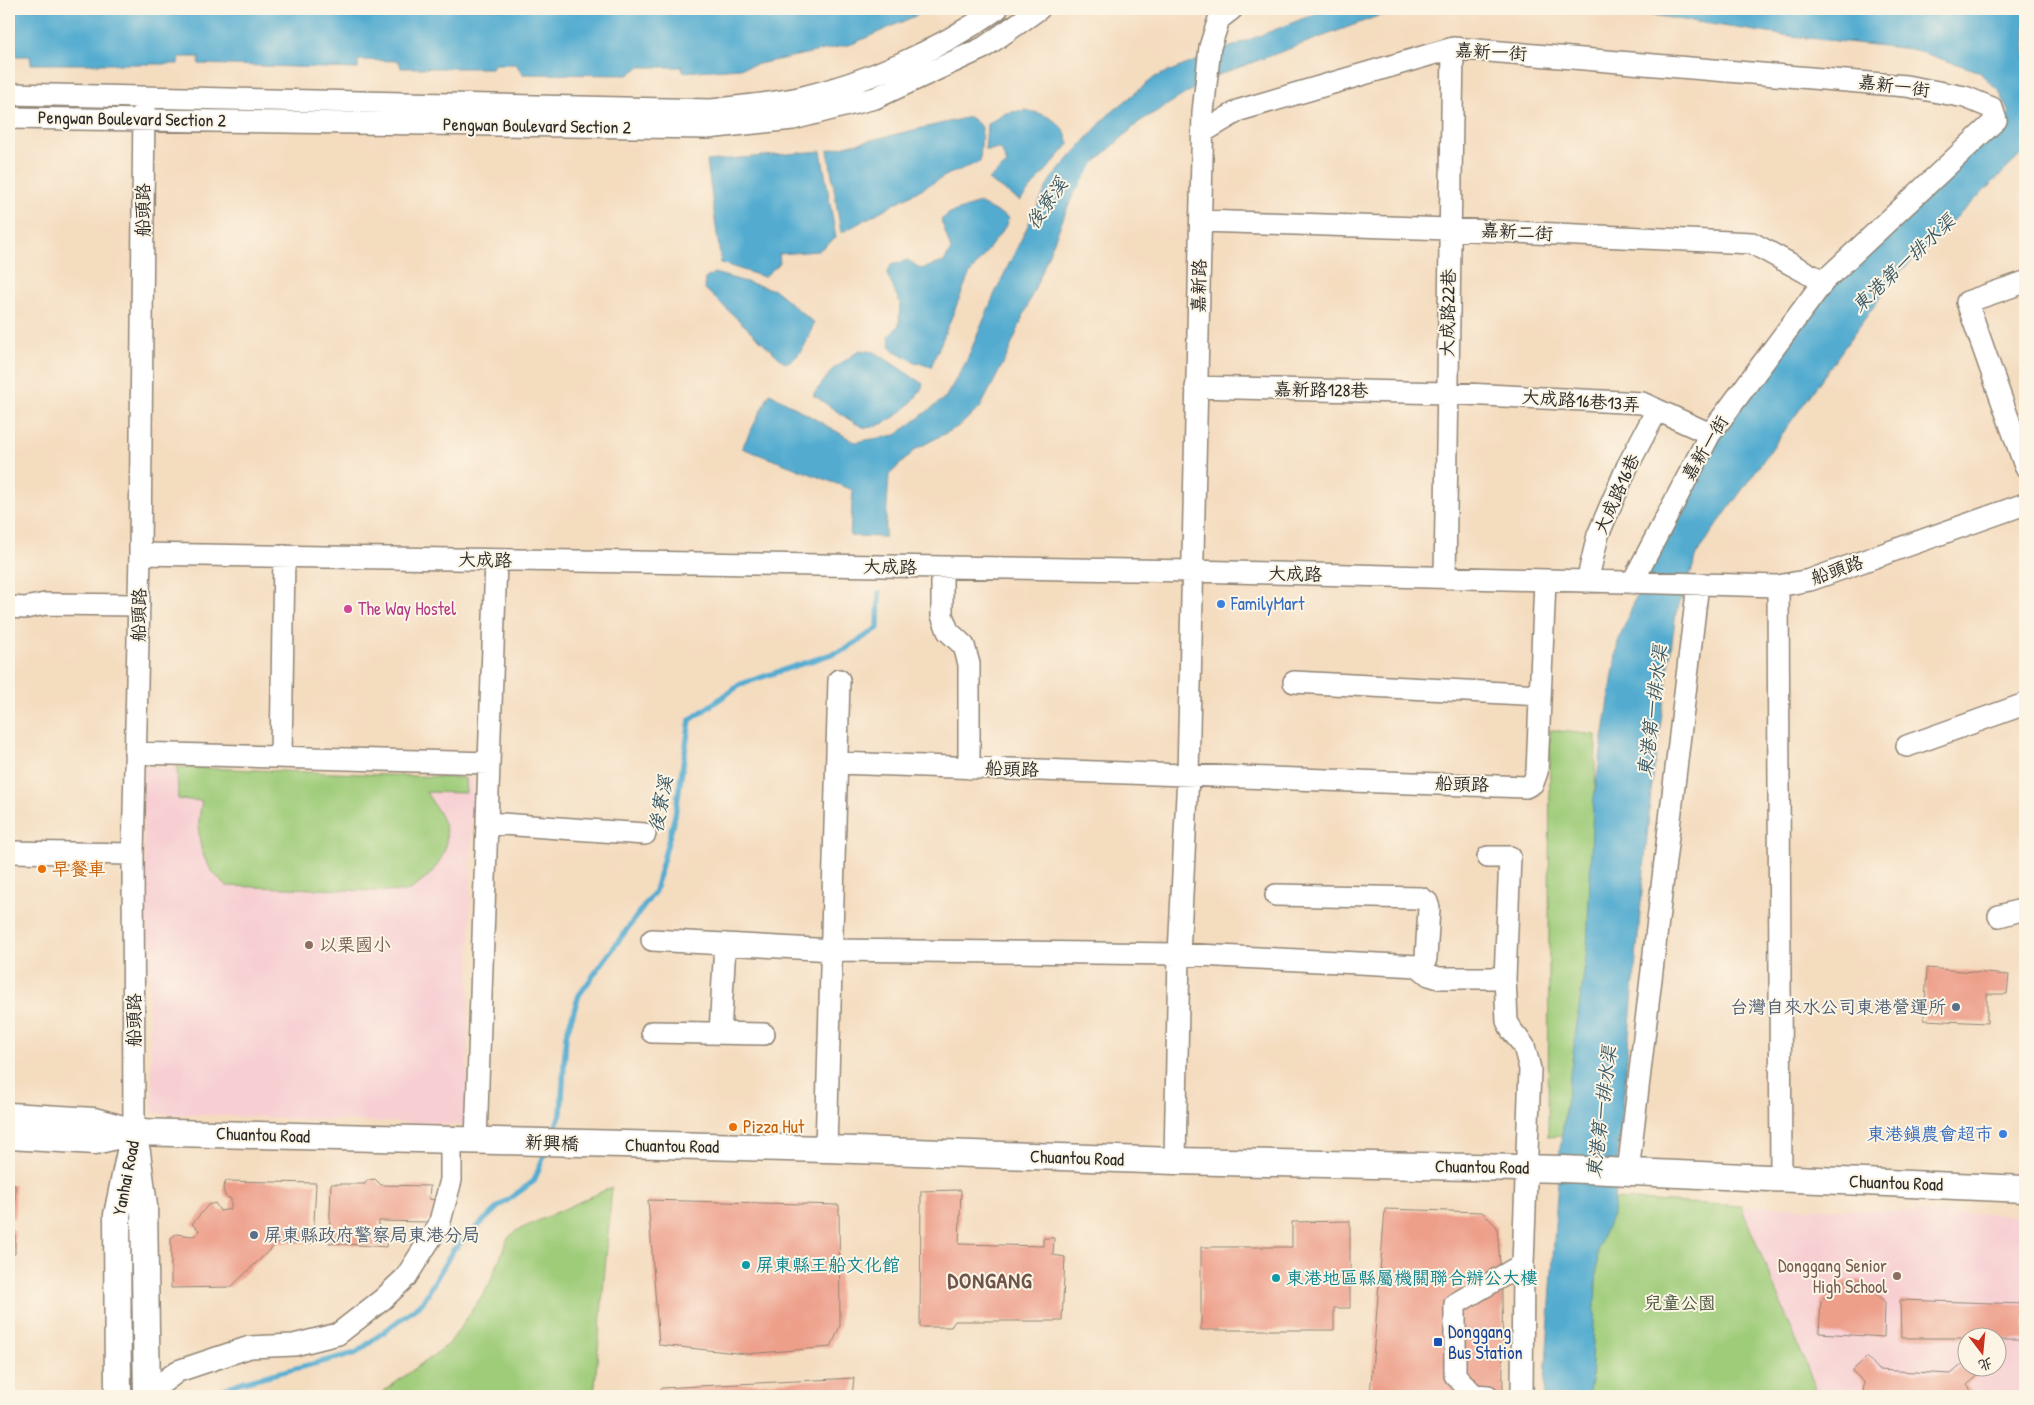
<svg xmlns="http://www.w3.org/2000/svg" width="2034" height="1405" viewBox="0 0 2034 1405" font-family="'Patrick Hand','LXGW WenKai TC',sans-serif">
	<rect width="100%" height="100%" fill="#fcf5e5"/>
	<filter id="ink" filterUnits="userSpaceOnUse"><feTurbulence type="fractalNoise" baseFrequency=".02" numOctaves="2"/><feDisplacementMap in="SourceGraphic" scale="10" xChannelSelector="R" yChannelSelector="G"/><feConvolveMatrix kernelMatrix="1 2 1 2 8 2 1 2 1" color-interpolation-filters="sRGB"/></filter>
	<filter id="wash" filterUnits="userSpaceOnUse"><feTurbulence type="fractalNoise" baseFrequency=".0096" numOctaves="4" result="noise"/><feDisplacementMap in="SourceGraphic" scale="20" xChannelSelector="R" yChannelSelector="G"/><feGaussianBlur stdDeviation="1.12" result="paint"/><feColorMatrix in="noise" values="0 0 0 0 0 0 0 0 0 0 0 0 0 0 0 0 0 1.4 0 .05"/><feComposite in="paint" operator="in"/></filter>
	<g filter="url(#wash)">
		<rect width="100%" height="100%" fill="#f4dcbf"/>
		<path fill="#f7cfd3" fill-rule="evenodd" d="M142 766 473 778 466 1125 153 1113Z
			M1741 1206 2025 1215V1396H1819ZM1966 1338H1996V1368H1966Z"/>
		<path fill="#9fcc79" stroke="#657c52" d="M1550 730 1596 735 1592 969 1567 1136 1548 1137Z
			M177 767 465 778 466 793 426 792C433 804 443 816 446 831 450 857 427 883 405 892L227 886C198 863 195 835 202 801L178 799Z
			M612 1187 594 1396H377L449 1344 489 1285 508 1238 516 1231Z
			M1599 1198 1741 1206 1816 1389 1795 1396H1575Z"/>
		<path fill="#52acd0" stroke="#3e6c7e" d="M9 9H931L852 44 740 68 683 72 682 67H639L628 75 523 74 516 64H494L492 68H401L399 61 358 60V69L199 64V57H179L178 64H31L30 56H9Z
			M1327 9H1397L1213 77 1139 122 1081 175 1007 356 980 408 959 426 916 449 889 475 885 537 850 536 853 490 742 448 770 393 855 442 896 435 945 398 966 362 995 293 1050 180 1107 116 1155 77Z
			M1613 9H2025V151L1894 278 1699 550 1676 613 1651 792 1613 1213 1598 1248 1591 1380 1588 1396H1544L1560 1149 1587 950 1593 804 1618 642 1652 557 1720 432 1868 241 2010 113 1999 91 1978 71 1911 49 1781 35Z
			M1025 110C1046 114 1064 121 1069 144L1020 201 988 180 1007 164 1001 149 985 150 987 124 1006 113Z
			M970 117 982 127 980 162 949 174 841 233 828 150Z
			M821 151 836 238 818 251 779 254 780 263 764 277 721 263 707 161Z
			M979 203 1009 218 1005 227 969 275 931 367 915 362 891 349 889 336 899 325 900 303 887 274 891 265 908 260 921 269 944 262 951 249 941 220 950 213Z
			M714 273 775 290 814 323C808 339 802 358 785 363L704 288 705 279Z
			M860 350 875 352 923 384C919 401 882 432 863 427 850 422 826 403 813 395L833 369Z"/>
		<g fill="none" stroke-linecap="round" stroke-linejoin="round">
			<path stroke="#52acd0" stroke-width="5.5" d="M1072 192 1093 161
				M552 1135 561 1113 566 1035 579 995 655 891 675 815 690 720 741 684 844 650 878 628 879 593
				M206 1396 242 1382 356 1353 422 1303 453 1250 498 1207 534 1181 547 1148"/>
		</g>
		<g id="blocks">
			<path fill="#ed9f8a" d="M1927 968 2009 975 2007 994H1987V1023L1924 1020Z
				M375 1179 381 1185 430 1186 429 1199 435 1200 433 1219H428L427 1222 379 1221 378 1235H387L386 1247 329 1243 331 1184H365L367 1180Z
				M226 1181 316 1183 313 1243H277L231 1287 171 1288V1238L176 1234 193 1236 197 1234 199 1230 192 1224 208 1205 215 1203 220 1211 231 1209V1199L225 1196 223 1188Z
				M9 1185H15V1218H9Z
				M961 1190 959 1244 1043 1246V1238H1054L1053 1255 1065 1257 1062 1321H955L951 1327H920L921 1191Z
				M648 1200 839 1205 840 1326 831 1347 747 1354 659 1345Z
				M1385 1209 1482 1212 1497 1227 1502 1287 1503 1396H1370Z
				M1350 1221V1308H1334V1330H1201V1247H1292V1222Z
				M9 1230H15V1254H9Z
				M1861 1280 1885 1302 1884 1337 1819 1333 1821 1301 1843 1281Z
				M1900 1300 2025 1304V1340H1996V1338H1901Z
				M1867 1357 1878 1370 1951 1374 1966 1361V1368H1975L1981 1373 1967 1385 1975 1396H1863L1864 1382 1852 1371Z
				M854 1378 852 1396H661V1388Z"/>
		</g>
	</g>
	<g filter="url(#ink)">
		<use href="#blocks" fill-opacity="0" stroke="#908475" stroke-width="1"/>
		<g fill="none" stroke-linecap="round" stroke-linejoin="round">
			<g stroke="#908475" stroke-width="24">
				<path id="minor" d="M9 94 711 110C740 106 770 104 799 98 869 82 938 50 997 9
					M9 118 707 128 793 119 875 98 983 48 1039 9
					M1203 132 1240 110 1453 48 1906 86 1965 97 1992 108 1996 120 1824 281 1710 434 1632 583
					M1201 221 1449 229 1752 243 1809 274 1824 281
					M2025 282 1967 302 2025 466
					M1196 387 1446 393 1642 403 1710 434
					M140 554 1192 571 1778 586 1810 580 2025 504
					M942 567V615L948 631 964 646 969 664V768
					M1445 578 1453 48
					M1587 582 1598 535 1627 467 1657 410
					M1778 586 1781 1178
					M9 607 25 608 45 604 139 605
					M1294 682 1540 695
					M1907 746 2025 704
					M135 753 489 763
					M281 757 284 556
					M837 763 1526 787 1533 783 1537 772 1545 581
					M487 823 645 834
					M9 852 133 854
					M1488 857H1510L1505 978 1507 1021 1512 1031 1524 1046 1530 1069 1523 1264 1522 1396
					M1276 895 1421 898 1427 902 1429 908 1426 958 1423 969
					M1999 916 2025 909
					M652 940 833 950 1179 954 1418 966 1429 975 1439 978H1505
					M652 1032 764 1034
					M720 1033 725 944
					M134 1132 133 854 140 554 144 98
					M476 1141 496 560
					M826 1149 839 680
					M1175 1161 1179 954 1188 775 1203 112 1210 47 1219 19 1232 9
					M1628 1172 1698 584
					M147 1394 178 1371 250 1347 294 1345 338 1334 383 1299 406 1277 439 1225 451 1180V1140
					M1488 1396 1474 1395 1455 1375V1304L1523 1264"/>
			</g>
			<g stroke="#908475" stroke-width="29">
				<path id="major" d="M9 1116 94 1121 134 1132 826 1149 1175 1161 1563 1169 2025 1189
					M9 1136 96 1141 132 1132
					M137 1152 144 1206 147 1396
					M118 1396 117 1215 134 1132"/>
			</g>
			<use href="#minor" stroke="#fff" stroke-width="21"/>
			<use href="#major" stroke="#fff" stroke-width="26"/>
		</g>
	</g>
	<g fill="#3f7fe0" stroke="#fcf5e5" stroke-width="2">
		<circle cx="1221" cy="604" r="5"/>
		<circle cx="2003" cy="1134" r="5"/>
	</g>
	<circle fill="#d1479c" stroke="#fcf5e5" stroke-width="2" cx="348" cy="609" r="5"/>
	<g fill="#e8710a" stroke="#fcf5e5" stroke-width="2">
		<circle cx="42" cy="869" r="5"/>
		<circle cx="733" cy="1127" r="5"/>
	</g>
	<g fill="#8d6e63" stroke="#fcf5e5" stroke-width="2">
		<circle cx="309" cy="945" r="5"/>
		<circle cx="1897" cy="1276" r="5"/>
	</g>
	<g fill="#5c6f8a" stroke="#fcf5e5" stroke-width="2">
		<circle cx="1956" cy="1007" r="5"/>
		<circle cx="254" cy="1235" r="5"/>
	</g>
	<g fill="#0f9aa8" stroke="#fcf5e5" stroke-width="2">
		<circle cx="746" cy="1265" r="5"/>
		<circle cx="1276" cy="1278" r="5"/>
	</g>
	<rect fill="#1a4fb4" stroke="#fcf5e5" stroke-width="2" x="1433" y="1337" width="10" height="10" rx="2.5"/>
	<g text-anchor="middle" stroke-width="4" stroke-linejoin="round" paint-order="stroke">
		<g font-size="18" fill="#2b2b2b" stroke="#fcf5e5">
			<text transform="translate(1491 52) rotate(3)" y="6">嘉新一街</text>
			<text transform="translate(1894 86) rotate(7)" y="6">嘉新一街</text>
			<text transform="translate(132 119) rotate(1)" y="6">Pengwan Boulevard Section 2</text>
			<text transform="translate(537 126) rotate(1)" y="6">Pengwan Boulevard Section 2</text>
			<text transform="translate(143 210) rotate(-90)" y="6">船頭路</text>
			<text transform="translate(1517 232) rotate(3)" y="6">嘉新二街</text>
			<text transform="translate(1199 286) rotate(-89)" y="6">嘉新路</text>
			<text transform="translate(1448 313) rotate(-89)" y="6">大成路22巷</text>
			<text transform="translate(1321 390) rotate(1)" y="6">嘉新路128巷</text>
			<text transform="translate(1581 401) rotate(4)" y="6">大成路16巷13弄</text>
			<text transform="translate(1705 448) rotate(-59)" y="6">嘉新一街</text>
			<text transform="translate(1617 494) rotate(-66)" y="6">大成路16巷</text>
			<text transform="translate(485 560) rotate(1)" y="6">大成路</text>
			<text transform="translate(890 567) rotate(1)" y="6">大成路</text>
			<text transform="translate(1837 570) rotate(-19)" y="6">船頭路</text>
			<text transform="translate(1295 574) rotate(1)" y="6">大成路</text>
			<text transform="translate(139 615) rotate(-89)" y="6">船頭路</text>
			<text transform="translate(1012 769) rotate(2)" y="6">船頭路</text>
			<text transform="translate(1462 784) rotate(2)" y="6">船頭路</text>
			<text transform="translate(134 1020) rotate(-90)" y="6">船頭路</text>
			<text transform="translate(263 1135) rotate(2)" y="6">Chuantou Road</text>
			<text transform="translate(552 1143) rotate(2)" y="6">新興橋</text>
			<text transform="translate(672 1146) rotate(1)" y="6">Chuantou Road</text>
			<text transform="translate(1077 1158) rotate(2)" y="6">Chuantou Road</text>
			<text transform="translate(1482 1167) rotate(1)" y="6">Chuantou Road</text>
			<text transform="translate(126 1178) rotate(-79)" y="6">Yanhai Road</text>
			<text transform="translate(1896 1183) rotate(2)" y="6">Chuantou Road</text>
		</g>
		<g font-size="18" fill="#366cbe" stroke="#fcf5e5" text-anchor="start">
			<text x="1231" y="610">FamilyMart</text>
			<text x="1993" y="1140" text-anchor="end">東港鎮農會超市</text>
		</g>
		<g font-size="18" fill="#b23c85" stroke="#fcf5e5" text-anchor="start">
			<text x="358" y="615">The Way Hostel</text>
		</g>
		<g font-size="18" fill="#c56008" stroke="#fcf5e5" text-anchor="start">
			<text x="52" y="875">早餐車</text>
			<text x="743" y="1133">Pizza Hut</text>
		</g>
		<g font-size="18" fill="#785e54" stroke="#fcf5e5" text-anchor="start">
			<text x="319" y="951">以栗國小</text>
			<text x="1887" y="1272" text-anchor="end">Donggang Senior<tspan x="1887" dy="21">High School</tspan></text>
		</g>
		<g font-size="18" fill="#4e5e75" stroke="#fcf5e5" text-anchor="end">
			<text x="1946" y="1013">台灣自來水公司東港營運所</text>
			<text x="264" y="1241" text-anchor="start">屏東縣政府警察局東港分局</text>
		</g>
		<g font-size="18" fill="#0d838f" stroke="#fcf5e5" text-anchor="start">
			<text x="756" y="1271">屏東縣王船文化館</text>
			<text x="1286" y="1284">東港地區縣屬機關聯合辦公大樓</text>
		</g>
		<g font-size="18" fill="#4e5b42" stroke="#fcf5e5">
			<text x="1680" y="1309">兒童公園</text>
		</g>
		<g font-size="18" fill="#164399" stroke="#fcf5e5" text-anchor="start">
			<text x="1448" y="1338">Donggang<tspan x="1448" dy="21">Bus Station</tspan></text>
		</g>
		<g font-size="19" font-style="italic" fill="#395865" stroke="#fcf5e5">
			<text transform="translate(1046 203) rotate(-55)" y="7">後寮溪</text>
			<text transform="translate(1903 263) rotate(-43)" y="7">東港第一排水渠</text>
			<text transform="translate(1652 711) rotate(-83)" y="7">東港第一排水渠</text>
			<text transform="translate(660 804) rotate(-79)" y="7">後寮溪</text>
			<text transform="translate(1601 1112) rotate(-83)" y="7">東港第一排水渠</text>
		</g>
		<g font-size="22" font-weight="bold" letter-spacing="1" fill="#6f544c" stroke="#fcf5e5">
			<text x="990" y="1288">DONGANG</text>
		</g>
	</g>
	<rect width="2034" height="1405" fill="none" stroke="#fcf5e5" stroke-width="30"/>
	<g transform="translate(1982 1352) rotate(164)"><circle r="24" fill="#fcf5e5" stroke="#a8a49b"/>
	<path d="M0-4L9 19L0 12L-9 19Z" fill="#c8321e"/>
	<text y="-8" font-size="14" font-weight="bold" text-anchor="middle" fill="#2b2b2b">北</text>
	</g>
</svg>
